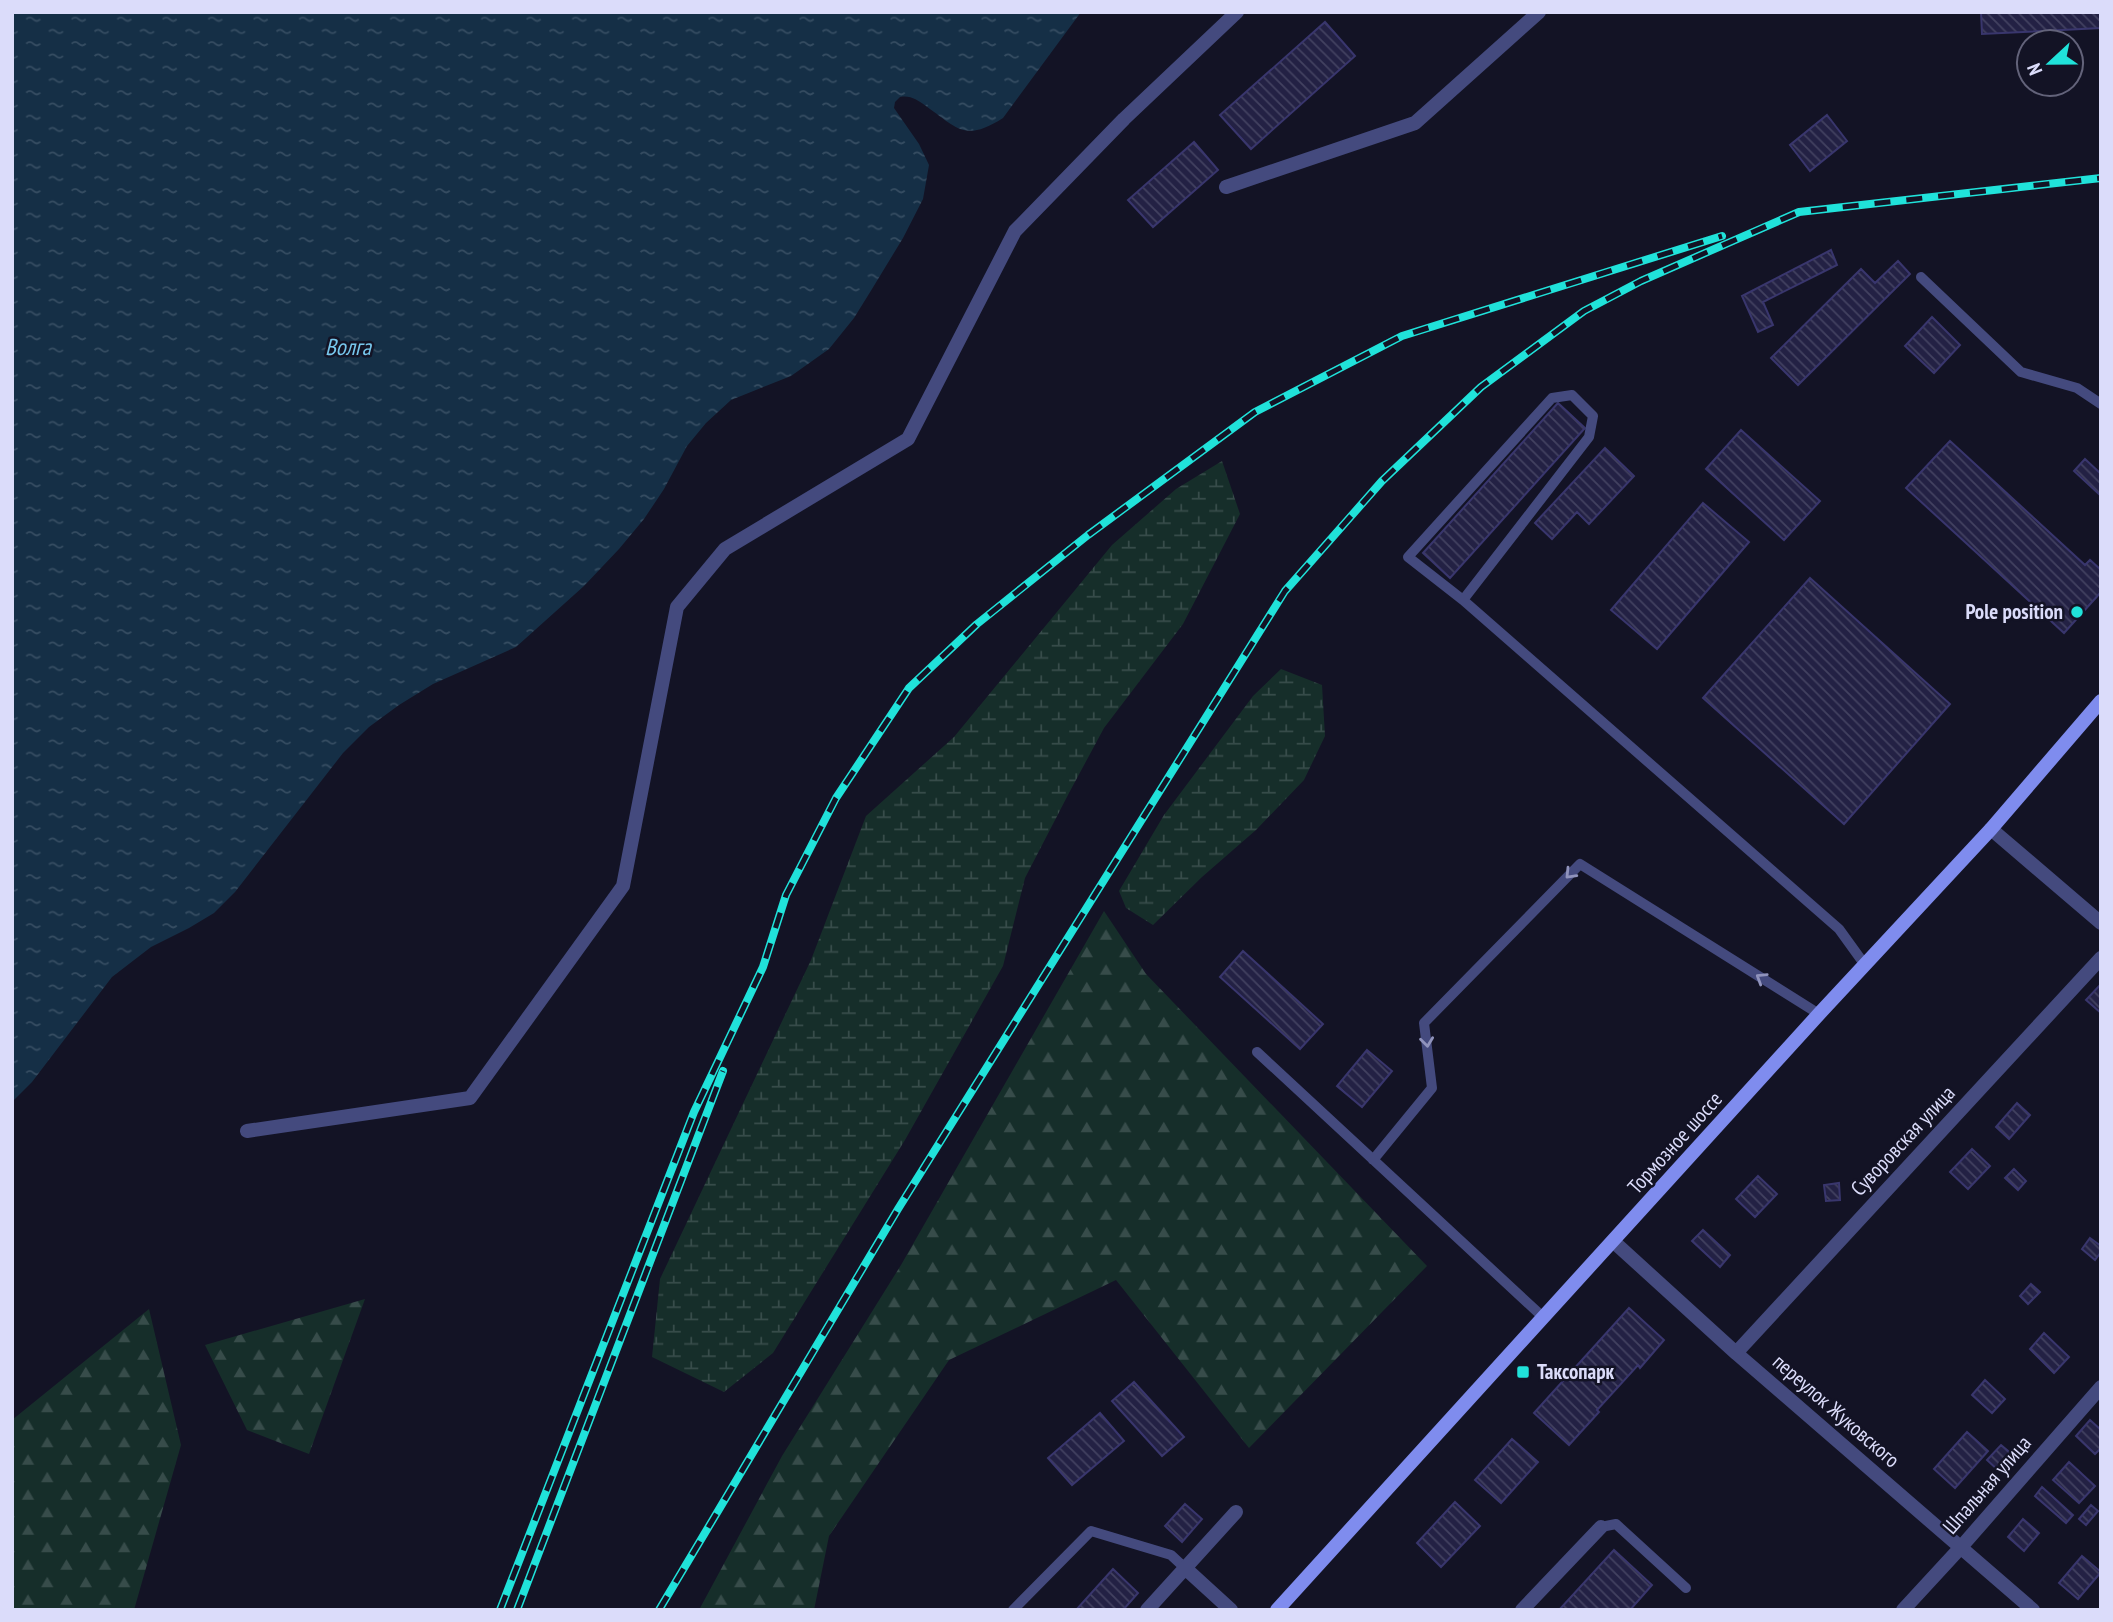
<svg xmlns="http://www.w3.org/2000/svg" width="2113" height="1622" viewBox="0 0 2113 1622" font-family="'PT Sans Narrow',sans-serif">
	<defs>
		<pattern id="forest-firs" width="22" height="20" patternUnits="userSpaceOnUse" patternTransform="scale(1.75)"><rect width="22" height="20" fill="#162e2a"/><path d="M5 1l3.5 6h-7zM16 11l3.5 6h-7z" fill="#374c4a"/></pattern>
		<pattern id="wetland-marsh" width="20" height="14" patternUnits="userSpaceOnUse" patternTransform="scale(1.75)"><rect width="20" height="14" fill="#162e2a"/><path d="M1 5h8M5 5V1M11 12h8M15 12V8" fill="none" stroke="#374c4a"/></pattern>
		<pattern id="water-ripples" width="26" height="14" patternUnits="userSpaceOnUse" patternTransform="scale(1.75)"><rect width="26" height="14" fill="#152f46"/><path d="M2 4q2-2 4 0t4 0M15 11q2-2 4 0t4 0" fill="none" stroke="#364d62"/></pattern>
		<pattern id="building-back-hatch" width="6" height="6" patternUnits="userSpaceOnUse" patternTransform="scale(1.75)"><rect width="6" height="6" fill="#232144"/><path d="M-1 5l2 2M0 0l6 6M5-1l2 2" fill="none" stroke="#424160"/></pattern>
	</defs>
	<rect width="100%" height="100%" fill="#131325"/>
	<path fill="url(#forest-firs)" d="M1104 911 1146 974 1427 1266 1249 1448 1116 1280 949 1360 829 1536 814 1610H699L782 1456 901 1265Z
		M365 1299 309 1454 247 1430 205 1345Z
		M149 1309 181 1445 134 1610H12V1420Z"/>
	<path fill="url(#wetland-marsh)" d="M1222 461 1240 514 1183 624 1104 728 1069 793 1025 878 1003 966 905 1140 773 1353 724 1392 652 1357 660 1279 811 960 866 816 954 737 1112 545 1176 489Z
		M1281 669 1322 685 1325 736 1304 780 1256 830 1202 877 1153 925 1126 908 1119 891 1164 815 1253 696Z"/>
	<path fill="url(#water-ripples)" d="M12 12H1081L1003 118C965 142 958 129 926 106 917 100 911 95 900 97L895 102 894 108 919 144 929 165 923 199 903 238 872 289 854 318 829 349 791 376 731 400 706 423 687 446 664 489 644 519 619 549 584 586 516 647 433 684 399 705 369 727 343 753 235 892 214 913 189 928 151 947 112 977 32 1082 12 1102Z"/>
	<path fill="url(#building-back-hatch)" stroke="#39366d" stroke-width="2" d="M1981 12H2101V28L1982 34Z
		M1325 22 1355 56 1251 149 1220 115Z
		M1827 115 1847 141 1810 171 1790 145Z
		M1194 142 1218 170 1153 227 1128 200Z
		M1831 250 1837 265 1763 302 1773 325 1758 332 1742 296Z
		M1898 261 1910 274 1798 385 1771 358 1861 269 1875 283Z
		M1932 317 1960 345 1934 373 1905 346Z
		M1558 403 1585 428 1450 578 1423 553Z
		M1741 430 1820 501 1784 540 1706 469Z
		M1950 441 2085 565 2090 560 2101 570V592L2064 633 1906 488Z
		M1605 448 1634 476 1589 524 1577 512 1552 539 1535 523Z
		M2085 459 2101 474V496L2074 471Z
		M1703 503 1749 542 1657 649 1611 610Z
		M1810 578 1950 704 1844 824 1703 698Z
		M1243 951 1323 1024 1300 1049 1220 977Z
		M2101 984V1013L2086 1000Z
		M1367 1050 1392 1071 1362 1107 1337 1086Z
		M2017 1103 2030 1115 2009 1139 1996 1127Z
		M1972 1149 1990 1166 1968 1189 1950 1172Z
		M2014 1169 2026 1181 2018 1190 2005 1178Z
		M1758 1176 1777 1194 1755 1217 1736 1199Z
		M1839 1183 1840 1200 1826 1201 1824 1185Z
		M1703 1230 1730 1255 1720 1267 1692 1241Z
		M2090 1238 2101 1246V1252L2095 1260 2082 1249Z
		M2031 1284 2040 1292 2028 1304 2020 1296Z
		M1629 1308 1664 1340 1640 1368 1638 1365 1597 1410 1599 1412 1569 1445 1534 1413Z
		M2044 1333 2069 1357 2054 1373 2030 1349Z
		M1985 1380 2005 1399 1992 1413 1972 1395Z
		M1134 1382 1184 1437 1162 1456 1112 1401Z
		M1100 1413 1124 1441 1072 1485 1048 1458Z
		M2090 1420 2101 1430V1448L2095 1454 2076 1436Z
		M1967 1432 1988 1451 1955 1488 1934 1469Z
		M1512 1439 1538 1462 1501 1503 1475 1480Z
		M2001 1445 2013 1455 1999 1471 1987 1460Z
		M2069 1462 2095 1486 2079 1503 2053 1480Z
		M2042 1487 2073 1515 2066 1523 2035 1496Z
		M1455 1502 1480 1526 1441 1567 1417 1543Z
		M1185 1504 1202 1519 1182 1542 1165 1526Z
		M2091 1505 2098 1511 2086 1525 2079 1519Z
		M2023 1519 2039 1533 2024 1551 2008 1537Z
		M1614 1550 1652 1585 1630 1610H1559Z
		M2082 1556 2101 1572 2078 1599 2059 1583Z
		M1113 1569 1138 1593 1123 1610H1076Z"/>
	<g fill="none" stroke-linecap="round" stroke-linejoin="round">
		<path stroke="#444a7e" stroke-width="10" d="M1921 277 2021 372 2077 388 2101 404
			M1463 600 1589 437 1593 416 1572 395 1552 398 1408 557 1463 600 1839 929 1865 965
			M1257 1052 1544 1318
			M1373 1160 1432 1088 1424 1023 1580 864 1819 1014
			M1601 1527 1616 1524 1686 1588
			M1013 1610 1091 1531 1171 1555 1185 1568"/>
		<path stroke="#444a7e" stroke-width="14" d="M1226 187 1415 123 1539 12
			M1991 829 2101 923
			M247 1131 470 1098 623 886 677 607 725 549 908 439 1015 231 1124 119 1237 12
			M1614 1242 1736 1353 2033 1610
			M1736 1353 2101 958
			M1185 1568 1231 1610
			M1147 1610 1236 1512
			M1522 1610 1601 1527
			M1903 1610 1962 1546 2101 1387"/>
		<path stroke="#7f8cee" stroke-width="14" d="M1277 1610 1819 1014 1991 829 2101 701"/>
		<g stroke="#20e2da" stroke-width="8">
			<path id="rail" d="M500 1610 694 1112 763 967 786 895 836 798 909 688 977 624 1088 535 1255 412 1402 336 1722 236
				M517 1610 723 1071
				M659 1610 898 1209 1285 591 1382 481 1481 387 1584 311 1641 281 1799 212 2101 178"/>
		</g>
		<use href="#rail" stroke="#131325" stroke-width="5" stroke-dasharray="16" stroke-linecap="butt"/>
	</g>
	<defs><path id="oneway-chevron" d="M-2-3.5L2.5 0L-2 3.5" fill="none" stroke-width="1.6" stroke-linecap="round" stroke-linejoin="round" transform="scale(1.75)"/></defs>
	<g stroke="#9093bc">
		<use href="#oneway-chevron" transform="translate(1570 874) rotate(134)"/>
		<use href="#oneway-chevron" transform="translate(1761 978) rotate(-148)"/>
		<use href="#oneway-chevron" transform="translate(1427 1042) rotate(83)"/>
	</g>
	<g fill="#20e2da" stroke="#131325" stroke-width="2.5">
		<circle cx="2077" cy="612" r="7"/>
		<rect x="1516" y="1365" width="14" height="14" rx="3.5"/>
	</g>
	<g text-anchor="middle" stroke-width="5" stroke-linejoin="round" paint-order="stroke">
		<g font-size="21" font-weight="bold" fill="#dbdcfa" stroke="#131325" text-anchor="end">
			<text x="2063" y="619">Pole position</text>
			<text x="1537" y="1379" text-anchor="start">Таксопарк</text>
		</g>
		<g font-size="21" fill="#dbdcfa" stroke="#131325">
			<text transform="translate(1903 1141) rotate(-47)" y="7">Суворовская улица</text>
			<text transform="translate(1675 1143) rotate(-48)" y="7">Тормозное шоссе</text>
			<text transform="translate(1836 1411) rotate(41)" y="7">переулок Жуковского</text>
			<text transform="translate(1987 1485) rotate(-49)" y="7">Шпальная улица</text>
		</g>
		<g font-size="23" font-style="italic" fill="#77c7ed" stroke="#131325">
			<text x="348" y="355">Волга</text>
		</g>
	</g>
	<rect width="2113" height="1622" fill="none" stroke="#dbdcfa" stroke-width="28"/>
	<g transform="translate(2050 63) rotate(248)"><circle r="33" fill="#131325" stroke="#63637a" stroke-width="2"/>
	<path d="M0-5L12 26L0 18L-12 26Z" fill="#20e2da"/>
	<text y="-10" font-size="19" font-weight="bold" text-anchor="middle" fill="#dbdcfa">N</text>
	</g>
</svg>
